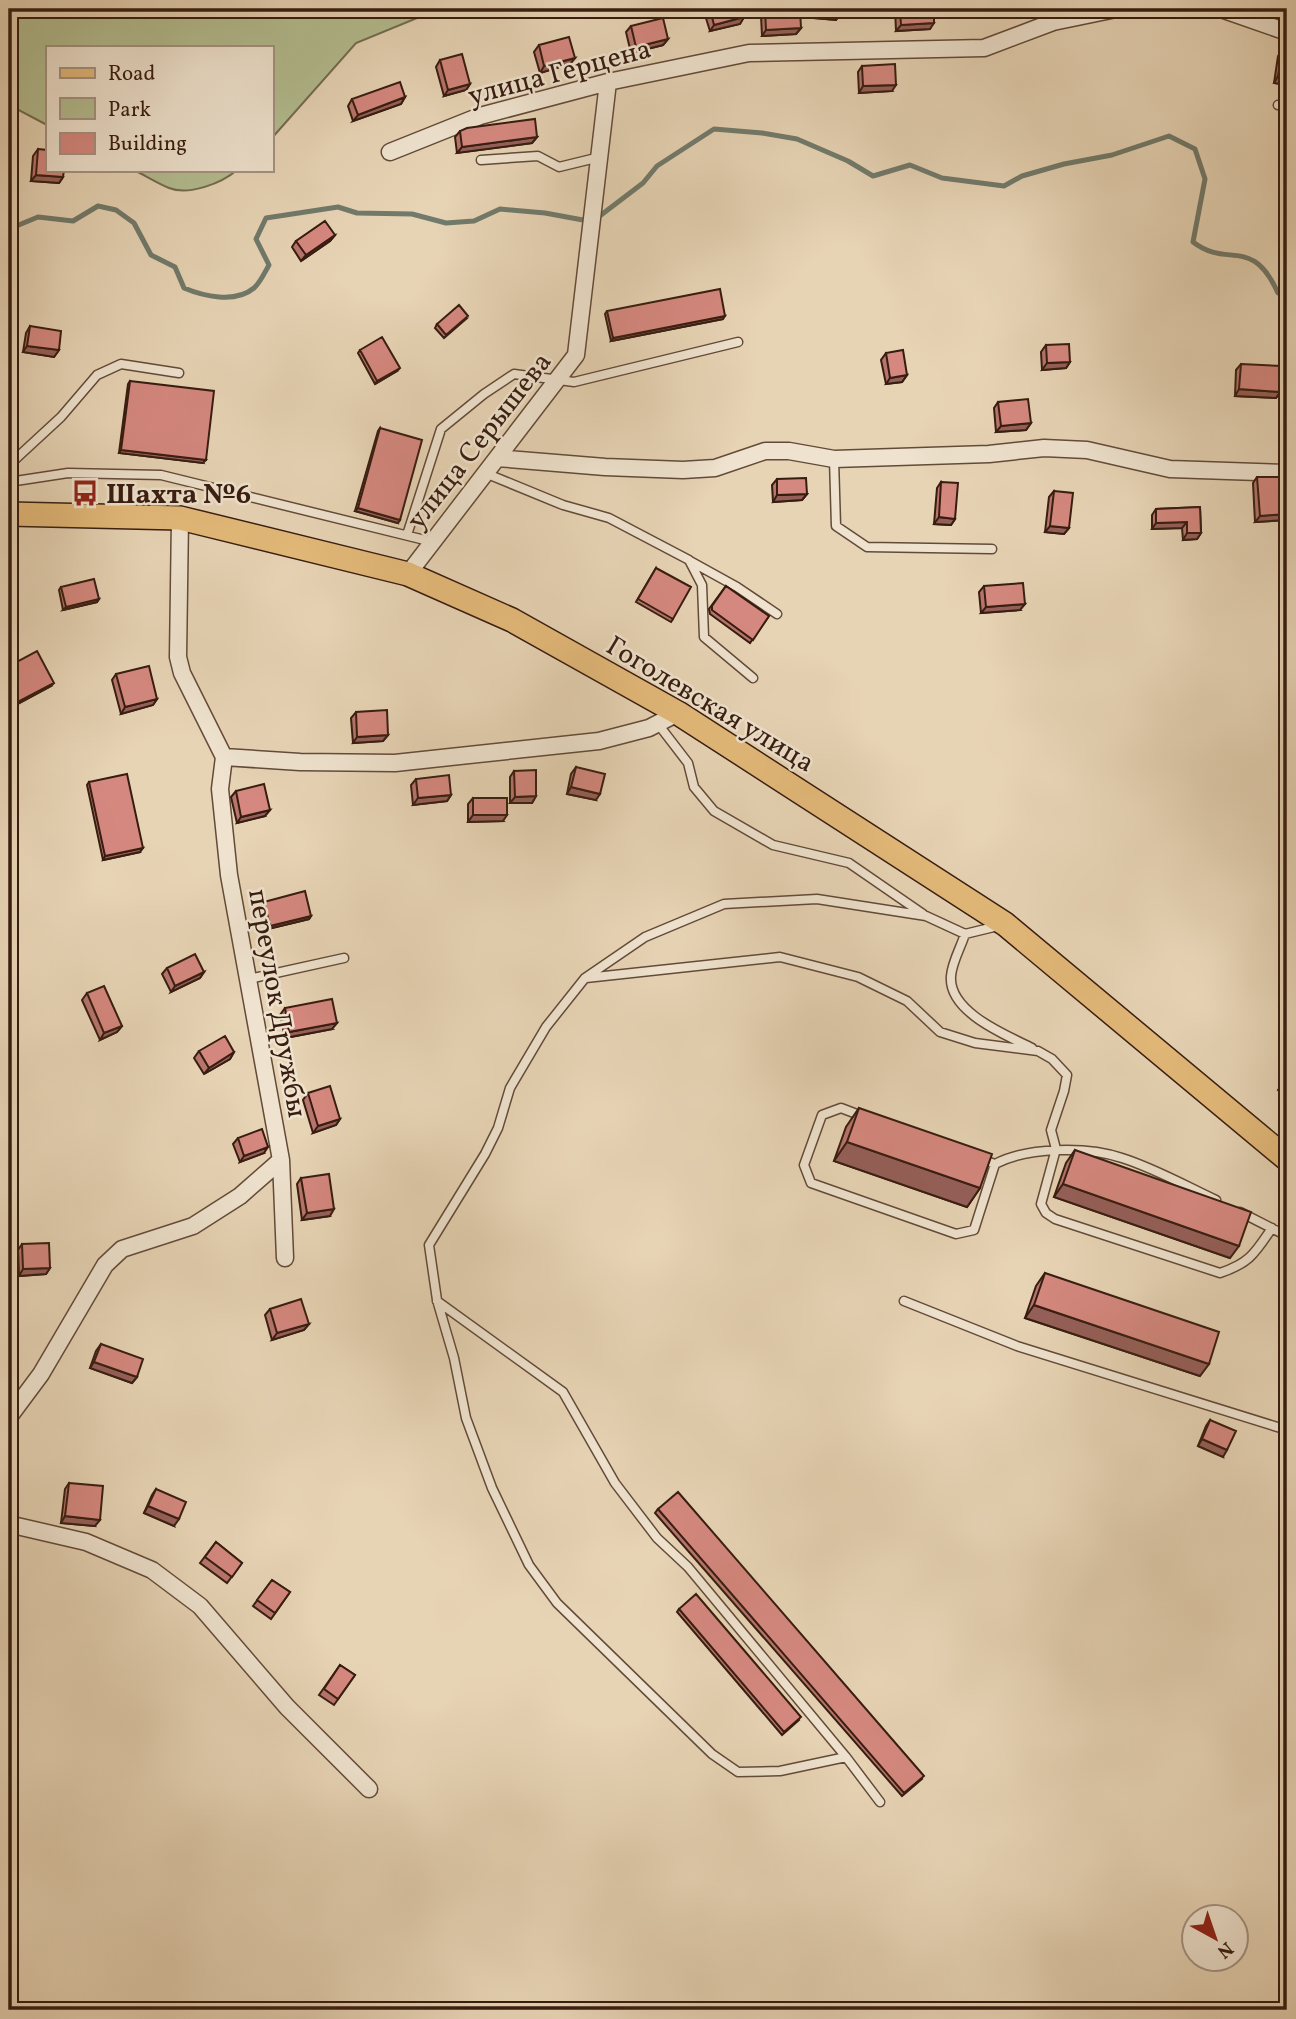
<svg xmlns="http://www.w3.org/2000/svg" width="1296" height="2019" viewBox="0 0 1296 2019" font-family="Vollkorn,serif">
	<rect width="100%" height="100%" fill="#e7d4b5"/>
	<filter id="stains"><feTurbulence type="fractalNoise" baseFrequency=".00286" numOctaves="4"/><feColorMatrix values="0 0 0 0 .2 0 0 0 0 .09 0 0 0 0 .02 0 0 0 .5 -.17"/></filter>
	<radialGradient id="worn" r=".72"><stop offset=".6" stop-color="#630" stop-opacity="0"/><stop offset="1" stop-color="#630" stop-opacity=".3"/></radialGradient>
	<path fill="#b3bd90" stroke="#756c50" stroke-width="2" d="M9 9H439L356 43 271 139V47H47V125L9 105Z
		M134 170H237C222 183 189 196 169 188 157 183 146 176 134 170Z"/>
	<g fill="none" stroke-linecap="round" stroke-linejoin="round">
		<path stroke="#717a6b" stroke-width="5" d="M601 215 643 183 657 166 714 129 762 133 797 139 848 161 873 176 910 165 942 178 1004 186 1022 176 1064 164 1112 155 1169 136 1195 149 1205 179 1193 242C1228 269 1252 235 1278 293L1287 292
			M9 229 38 217 73 221 98 206 116 210 134 223 151 255 175 267 184 288C203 296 235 304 254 288 260 283 265 272 269 265L256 239 266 218 338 207 357 213 412 214 446 223 474 221 500 209 545 213 583 220"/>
		<g stroke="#634a39" stroke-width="11">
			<path id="service" d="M1278 105 1287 106
				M481 160 538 156 559 167 600 157
				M834 459 836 526 867 547 992 549
				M9 465 61 417 97 375 121 364 179 373
				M485 473 563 505 609 518 689 560 702 585 704 637 753 678
				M9 482 68 473 161 475 433 542
				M407 535 441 429 484 394 514 374 574 382 738 342
				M690 561 737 587 777 614
				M658 724 688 763 694 787 714 811 773 845 849 863 923 914
				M965 934C961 947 952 962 951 976 948 1012 1006 1035 1032 1048
				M586 978 780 957 858 977 907 1001 940 1032 975 1043 1038 1051 1052 1059 1067 1075 1064 1091 1051 1130 1056 1149 1041 1204 1046 1213 1055 1219 1220 1273C1250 1263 1255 1253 1272 1228
				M249 979 344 958
				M862 1116 841 1108 822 1115 804 1165 811 1183 956 1234 974 1230 995 1164
				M980 1159 995 1164C1027 1147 1087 1146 1122 1158 1154 1168 1186 1186 1216 1200
				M1240 1212 1287 1236
				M437 1301 563 1392 615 1483 657 1538 688 1567 846 1757 880 1802
				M904 1301 1017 1346 1287 1430
				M846 1757 780 1771 738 1772 712 1754 557 1603 529 1565 492 1488 466 1418 454 1358 437 1300 429 1245 485 1154 498 1128 510 1088 546 1027 585 978 645 937 724 904 817 899 926 916 965 934 998 926"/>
		</g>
		<g stroke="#634a39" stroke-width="19">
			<path id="minor" d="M1221 9 1287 32
				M390 152 480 116 608 82 749 53 984 48 1053 22 1116 9
				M497 458 605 467 683 470 715 468 765 451H789L834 459 989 454 1044 448 1087 450 1170 469 1287 473
				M180 518 178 657 182 673 224 757 220 789 229 875 281 1160 285 1258
				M408 574 576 355 608 82
				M224 757 300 762 395 763 599 741 649 728 678 713
				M9 1417 41 1374 105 1265 122 1249 193 1226 240 1196 281 1160
				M9 1530 17 1526 86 1542 152 1570 200 1606 287 1707 369 1789"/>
		</g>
		<g stroke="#371c10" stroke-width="26">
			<path id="primary" d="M9 514 180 518 408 574 512 620 678 713 1005 924 1287 1159"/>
		</g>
		<use href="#service" stroke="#efe3cf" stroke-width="8"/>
		<use href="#minor" stroke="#efe3cf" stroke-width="16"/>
		<use href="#primary" stroke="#e4ba7a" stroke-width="23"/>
	</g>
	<path fill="#b7756d" stroke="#371c10" stroke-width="2" d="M710 9 744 17 740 24 710 31 705 15Z
		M765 9 801 28 796 34 762 36 761 16Z
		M815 9H841L840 14 836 20 814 18Z
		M895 9H934L930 29 896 31Z
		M964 9H990L988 11 965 15Z
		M631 26 668 39 663 45 631 53 626 32Z
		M539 45 575 58 570 64 540 73 534 52Z
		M1282 50H1287V85L1274 83 1278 56Z
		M440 60 470 84 466 90 444 96 436 67Z
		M862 66 892 91 859 93 858 72Z
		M405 97 401 104 353 121 348 106 352 99Z
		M460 131 537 137 532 143 457 153 455 137Z
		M38 149 63 177 59 183 31 181 33 156Z
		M335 235 330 241 301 261 292 247 296 241Z
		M607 311 723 319 611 341 605 314Z
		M466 319 444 338 435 328 437 324Z
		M30 326 59 350 54 357 23 352 26 333Z
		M1046 345 1070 362 1066 368 1042 370 1041 352Z
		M360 350 397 371 375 384 358 353Z
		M886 353 907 375 902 382 886 384 881 360Z
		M1241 364 1280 392 1276 398 1235 396 1236 370Z
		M130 381 203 463 119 453 128 384Z
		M998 402 1031 423 1026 430 996 432 994 408Z
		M380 428 398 523 355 511 378 431Z
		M1257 477H1287V520L1255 522 1253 483Z
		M777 479 807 494 802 500 773 502 772 485Z
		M941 482 955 519 951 525 934 524 937 488Z
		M1054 491 1069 528 1064 534 1045 532 1049 497Z
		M1200 507 1201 533 1197 539 1183 540 1182 528 1152 529V515L1156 509Z
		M656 568 673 619 671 622 636 602Z
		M726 586 769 616 750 643 710 614 709 609Z
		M984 586 1020 610 981 613 979 592Z
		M61 587 99 599 97 602 63 610 59 590Z
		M9 666 51 686 12 707 9 701Z
		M116 674 157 699 153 705 121 714 112 680Z
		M356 712 388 735 383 741 353 743 351 718Z
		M576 767 596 800 567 794 571 774Z
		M514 771 536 796 532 803H510V777Z
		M416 779 451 795 447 801 413 805 411 785Z
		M89 782 140 852 103 860 87 785Z
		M236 791 265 816 237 823 231 797Z
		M473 798 503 821 468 822V804Z
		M264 902 311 916 309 919 268 929 262 905Z
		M167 968 204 972 200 978 171 992 162 974Z
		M87 993 122 1026 117 1032 100 1040 82 1000Z
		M285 1008 332 1029 285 1038 280 1015Z
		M199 1051 234 1052 230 1059 204 1074 194 1058Z
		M1287 1077V1097L1278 1090Z
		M308 1093 340 1119 336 1125 313 1133 303 1100Z
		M859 1108 980 1188 967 1207 834 1161 846 1127Z
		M238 1138 264 1153 240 1162 233 1144Z
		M1075 1150 1230 1258 1054 1197 1066 1163Z
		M301 1178 330 1216 302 1220 297 1184Z
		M22 1244 50 1268 46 1274 19 1276 18 1250Z
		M1045 1273 1200 1376 1025 1318 1036 1286Z
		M270 1309 309 1324 304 1330 272 1340 265 1315Z
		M101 1344 137 1377 132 1383 90 1368 96 1351Z
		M1210 1420 1223 1457 1198 1446 1206 1426Z
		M69 1483 95 1526 61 1523 65 1489Z
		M156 1489 174 1526 144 1513 152 1495Z
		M658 1509 922 1779 902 1796 655 1513Z
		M216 1542 242 1563 227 1583 200 1563Z
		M272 1580 290 1592 271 1619 253 1606Z
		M679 1609 799 1720 782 1735 677 1612Z
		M340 1665 355 1675 334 1705 319 1695Z"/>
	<path fill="#955f59" stroke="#371c10" stroke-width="2" d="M969 9H990L988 11 965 15Z
		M819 12 840 14 836 20 814 18Z
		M744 17 740 24 710 31 714 25Z
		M934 23 930 29 896 31 901 25Z
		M801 28 796 34 762 36 766 30Z
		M668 39 663 45 631 53 636 47Z
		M575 58 570 64 540 73 544 66Z
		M1278 76 1287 78V85L1274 83Z
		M470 84 466 90 444 96 448 90Z
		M896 85 892 91 859 93 863 86Z
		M405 97 401 104 353 121 358 115Z
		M537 137 532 143 457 153 462 147Z
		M36 175 63 177 59 183 31 181Z
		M335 235 330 241 301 261 306 255Z
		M725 316 723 319 611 341 613 338Z
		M27 346 59 350 54 357 23 352Z
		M1070 362 1066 368 1042 370 1047 363Z
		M400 368 397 371 375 384 377 381Z
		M907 375 902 382 886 384 890 378Z
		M1239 389 1280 392 1276 398 1235 396Z
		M1031 423 1026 430 996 432 1001 426Z
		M121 450 206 460 203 463 119 453Z
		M807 494 802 500 773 502 777 495Z
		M358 508 400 520 398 523 355 511Z
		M1287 514V520L1255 522 1260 516Z
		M939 517 955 519 951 525 934 524Z
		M1187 522 1182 528 1152 529 1156 523Z
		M1050 526 1069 528 1064 534 1045 532Z
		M1187 533H1201L1197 539 1183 540Z
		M99 599 97 602 63 610 66 607Z
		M1025 604 1020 610 981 613 986 607Z
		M54 683 51 686 12 707 14 704Z
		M157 699 153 705 121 714 125 707Z
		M388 735 383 741 353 743 357 737Z
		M571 787 600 794 596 800 567 794Z
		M451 795 447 801 413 805 418 798Z
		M536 796 532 803H510L515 797Z
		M270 810 265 816 237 823 241 817Z
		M473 815H507L503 821 468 822Z
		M143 848 140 852 103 860 105 856Z
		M311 916 309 919 268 929 270 926Z
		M204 972 200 978 171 992 175 986Z
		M337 1023 332 1029 285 1038 289 1032Z
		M122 1026 117 1032 100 1040 104 1033Z
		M234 1052 230 1059 204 1074 209 1068Z
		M340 1119 336 1125 313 1133 318 1126Z
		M847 1142 980 1188 967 1207 834 1161Z
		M268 1147 264 1153 240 1162 244 1156Z
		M1063 1184 1239 1246 1230 1258 1054 1197Z
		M334 1209 330 1216 302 1220 307 1213Z
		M50 1268 46 1274 19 1276 23 1269Z
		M1034 1305 1209 1364 1200 1376 1025 1318Z
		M309 1324 304 1330 272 1340 277 1333Z
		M94 1362 137 1377 132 1383 90 1368Z
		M1202 1439 1227 1450 1223 1457 1198 1446Z
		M148 1506 179 1519 174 1526 144 1513Z
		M65 1516 100 1520 95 1526 61 1523Z"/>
	<path fill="#d5887f" stroke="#371c10" stroke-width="2" d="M710 9H742L744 17 714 25Z
		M765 9H800L801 28 766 30Z
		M819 9H841L840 14 819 12Z
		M900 9H934V23L901 25Z
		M663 18 668 39 636 47 631 26Z
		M569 37 575 58 544 66 539 45Z
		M1282 50H1287V78L1278 76Z
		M462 54 470 84 448 90 440 60Z
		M895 64 896 85 863 86 862 66Z
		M400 82 405 97 358 115 352 99Z
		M535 119 537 137 462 147 460 131 467 128Z
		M38 149 47 150V170H64L63 177 36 175Z
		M325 221 335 235 306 255 296 241Z
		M720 289 725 316 613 338 607 311Z
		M459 305 468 316 446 335 437 324Z
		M30 326 61 331 59 350 27 346Z
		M382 337 400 368 377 381 360 350Z
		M1069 344 1070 362 1047 363 1046 345Z
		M903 350 907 375 890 378 886 353Z
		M1241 364 1282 366 1280 392 1239 389Z
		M130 381 214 391 206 460 121 450Z
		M1028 399 1031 423 1001 426 998 402Z
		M380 428 422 440 400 520 358 508Z
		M1257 477H1287V514L1260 516Z
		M806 478 807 494 777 495V479Z
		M941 482 958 483 955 519 939 517Z
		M1054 491 1073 493 1069 528 1050 526Z
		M1200 507 1201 533H1187V522L1156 523V509Z
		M656 568 691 587 673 619 638 599Z
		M94 579 99 599 66 607 61 587Z
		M1023 583 1025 604 986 607 984 586Z
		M726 586 769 616 753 640 712 610V606Z
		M37 651 54 683 14 704 9 693V666Z
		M149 666 157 699 125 707 116 674Z
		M387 710 388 735 357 737 356 712Z
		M576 767 605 774 600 794 571 787Z
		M536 770V796L515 797 514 771Z
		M127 774 143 848 105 856 89 782Z
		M449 775 451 795 418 798 416 779Z
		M264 784 270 810 241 817 236 791Z
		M473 798H507V815H473Z
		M305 891 311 916 270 926 264 902Z
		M195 954 204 972 175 986 167 968Z
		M104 986 122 1026 104 1033 87 993Z
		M332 999 337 1023 289 1032 285 1008Z
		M225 1036 234 1052 209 1068 199 1051Z
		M1287 1077V1092L1280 1087Z
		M330 1086 340 1119 318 1126 308 1093Z
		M859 1108 992 1154 980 1188 847 1142Z
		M262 1129 268 1147 244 1156 238 1138Z
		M1075 1150 1251 1212 1239 1246 1063 1184Z
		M329 1174 334 1209 307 1213 301 1178Z
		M49 1243 50 1268 23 1269 22 1244Z
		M1045 1273 1219 1332 1209 1364 1034 1305Z
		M301 1299 309 1324 277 1333 270 1309Z
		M101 1344 143 1359 137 1377 94 1362Z
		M1210 1420 1236 1431 1227 1450 1202 1439Z
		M69 1483 103 1486 100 1520 65 1516Z
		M156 1489 186 1502 179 1519 148 1506Z
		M678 1492 924 1776 904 1793 658 1509Z
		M216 1542 242 1563 232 1577 205 1557Z
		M272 1580 290 1592 275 1613 257 1600Z
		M696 1594 801 1717 784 1732 679 1609Z
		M340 1665 355 1675 338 1699 324 1689Z"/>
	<defs>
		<g id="bus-bare" transform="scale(2.1)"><path d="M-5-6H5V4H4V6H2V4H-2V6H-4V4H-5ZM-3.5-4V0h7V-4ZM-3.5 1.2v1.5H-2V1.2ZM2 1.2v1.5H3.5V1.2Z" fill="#8f2418" stroke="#efe3cf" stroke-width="2.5" paint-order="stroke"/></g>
	</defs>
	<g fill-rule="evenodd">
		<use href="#bus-bare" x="85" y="493"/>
	</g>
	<g text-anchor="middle" stroke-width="5" stroke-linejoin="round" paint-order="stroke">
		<g font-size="28" fill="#371c10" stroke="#efe3cf">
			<text transform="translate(559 71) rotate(-15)" y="10">улица Герцена</text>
			<text transform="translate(478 440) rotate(-52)" y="10">улица Серышева</text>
			<text transform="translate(711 703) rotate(31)" y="10">Гоголевская улица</text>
			<text transform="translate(279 1003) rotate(80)" y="10">переулок Дружбы</text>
		</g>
		<g font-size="28" font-weight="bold" fill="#371c10" stroke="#efe3cf" text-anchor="start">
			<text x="106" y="503">Шахта №6</text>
		</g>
	</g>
	<rect width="1296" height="2019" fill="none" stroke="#e7d4b5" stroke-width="35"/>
	<rect x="10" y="10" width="1275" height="1998" fill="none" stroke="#371c10" stroke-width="3.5"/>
	<rect x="18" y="18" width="1261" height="1984" fill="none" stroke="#371c10" stroke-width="2"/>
	<rect x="46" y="46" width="228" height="126" fill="#efe3cf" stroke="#a59383" stroke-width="2"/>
	<rect x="60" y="68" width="35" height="10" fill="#e4ba7a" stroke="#a59383" stroke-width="2"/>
	<text x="108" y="80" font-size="21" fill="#371c10">Road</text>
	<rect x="60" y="98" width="35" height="21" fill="#b3bd90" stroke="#a59383" stroke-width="2"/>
	<text x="108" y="116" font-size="21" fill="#371c10">Park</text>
	<rect x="60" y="133" width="35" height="21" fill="#d5887f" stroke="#a59383" stroke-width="2"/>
	<text x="108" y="150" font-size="21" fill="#371c10">Building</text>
	<g transform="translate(1215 1938) rotate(140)"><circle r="33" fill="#efe3cf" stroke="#a59383" stroke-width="2"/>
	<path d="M0-5L12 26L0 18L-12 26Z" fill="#8f2418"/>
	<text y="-10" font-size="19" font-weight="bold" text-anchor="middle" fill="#371c10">N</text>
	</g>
	<rect width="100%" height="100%" filter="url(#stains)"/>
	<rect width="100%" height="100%" fill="url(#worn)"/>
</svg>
